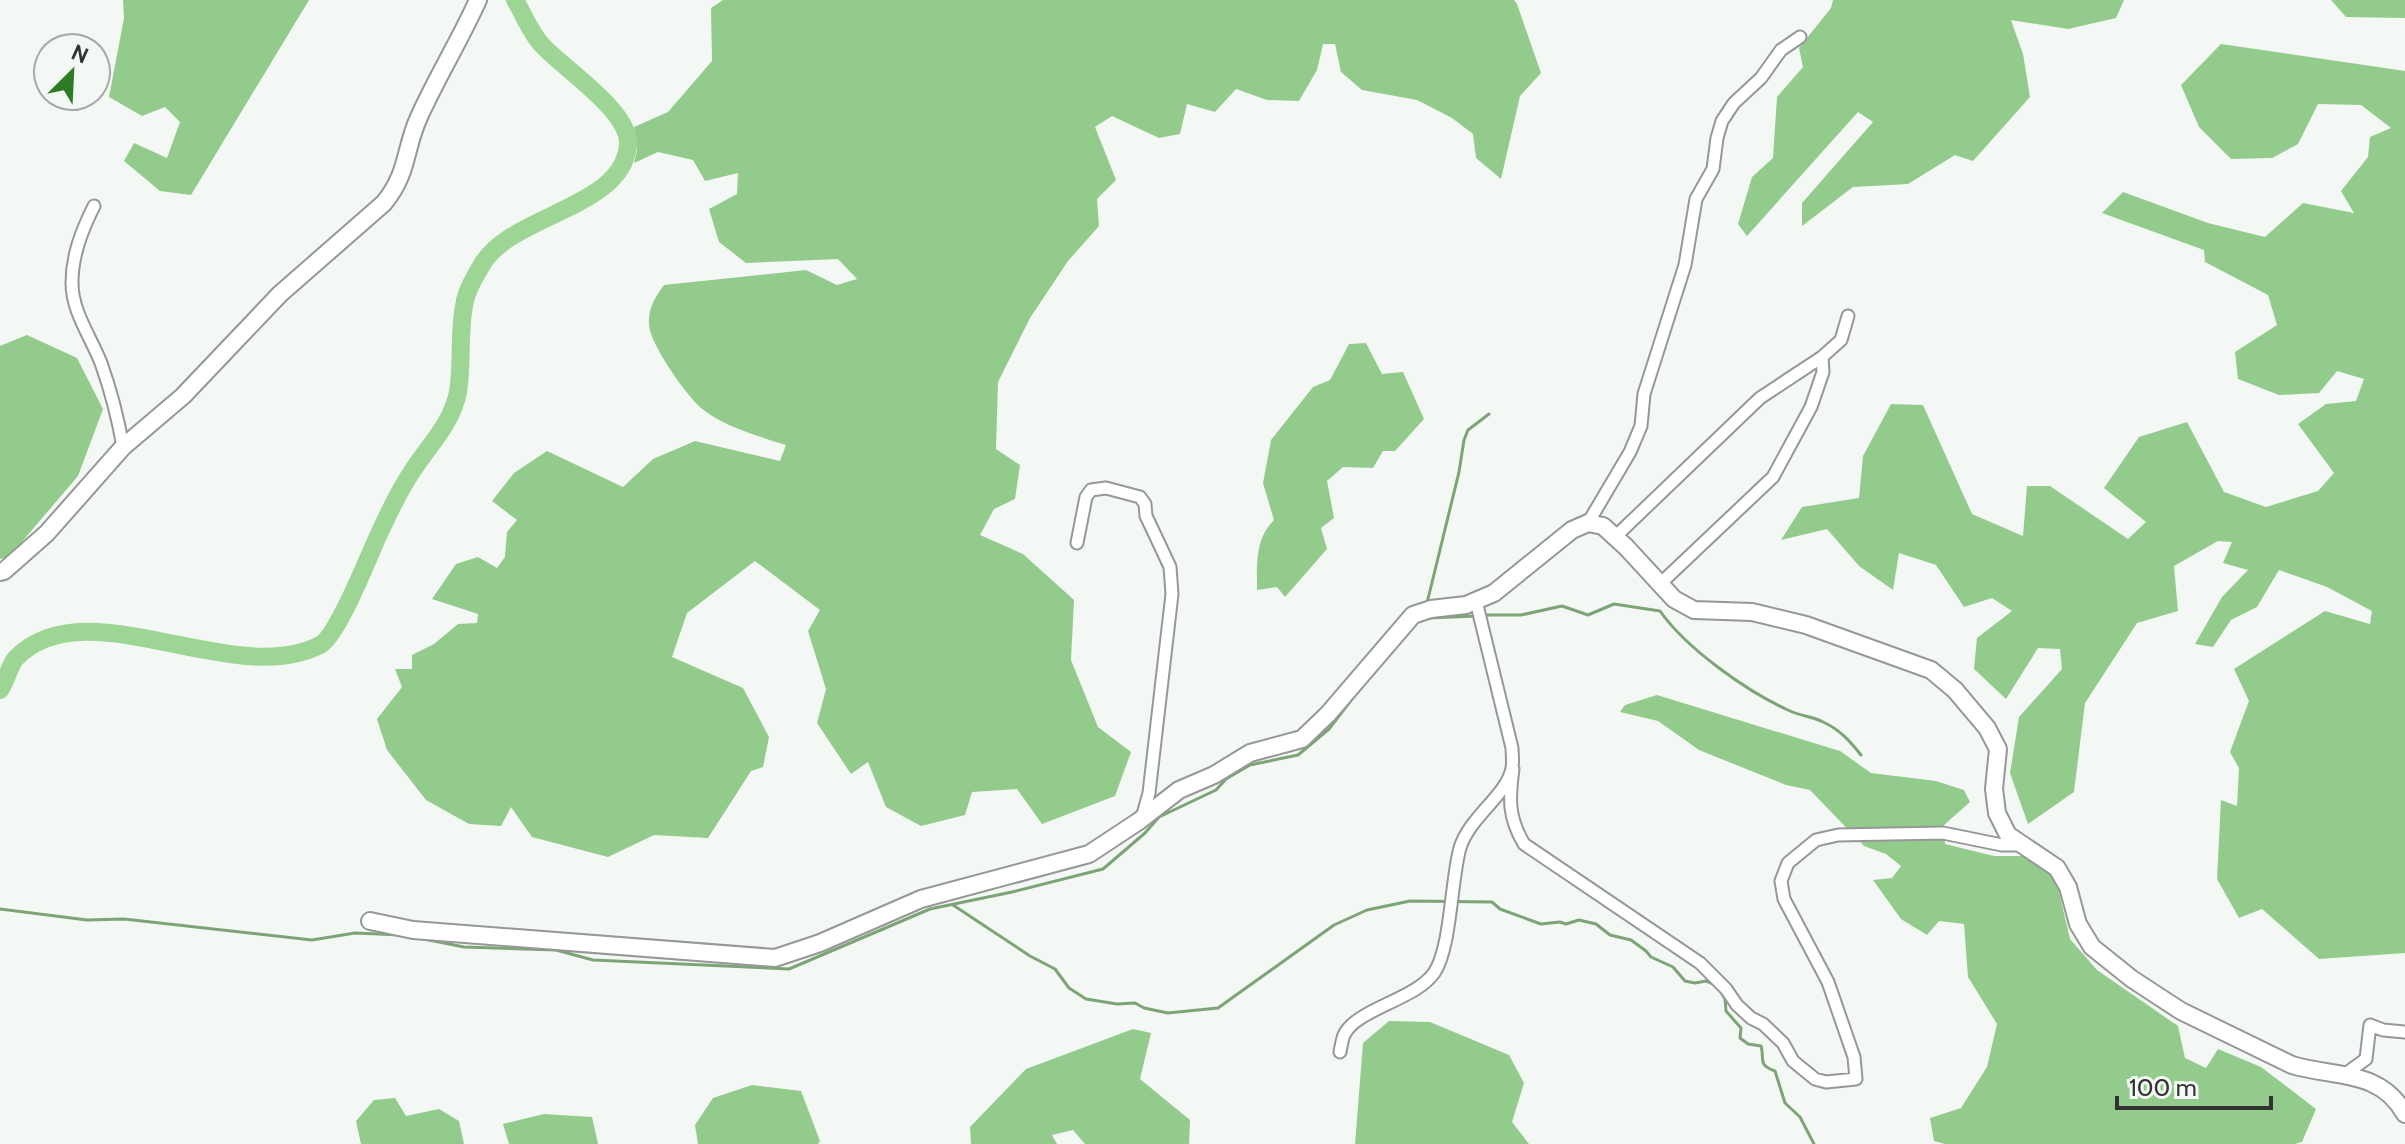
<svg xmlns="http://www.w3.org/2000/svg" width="2405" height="1144" viewBox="0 0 2405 1144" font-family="Cabin,sans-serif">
	<rect width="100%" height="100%" fill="#f4f8f4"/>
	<path fill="#93cb8c" d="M123 0H309L191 195 160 191 124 161 134 143 167 158 180 122 165 107 142 116 109 97 124 18Z
		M723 0H1514L1517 4 1541 73 1520 96 1501 179 1476 158 1473 134 1452 118 1417 100 1362 90 1341 72 1335 44H1323L1317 70 1299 101 1267 100 1236 89 1215 112 1187 104 1180 134 1159 138 1112 116 1095 127 1116 180 1097 199 1099 226 1068 261 1030 318 998 382 996 449 1020 465 1015 499 994 509 980 535 1023 554 1074 600 1071 660 1098 727 1131 752 1115 796 1042 824 1017 789 972 792 965 815 921 826 886 807 868 762 851 774 817 723 826 689 808 631 820 610 755 561 687 613 672 657 743 688 769 737 763 767 751 771 708 838 654 835 608 857 532 837 511 807 501 826 469 824 426 800 387 750 377 719 402 687 395 669H412V655L434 644 458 624 477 623 478 614 432 599 456 564 478 557 497 568 505 557 507 532 517 520 492 501 514 473 547 451 623 487 653 459 695 441 780 461 786 445C758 436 724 427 701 408 686 395 649 343 649 324 648 309 655 297 664 285L806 270 837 285 857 279 838 259 746 263 719 242 709 209 737 194 738 173 705 181 693 160 658 152 634 163 637 151 634 127 668 112 712 61 711 8Z
		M1833 0H2124L2116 18 2068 29 2011 20 2023 54 2030 97 1973 161 1955 155 1908 184 1853 187 1802 226V203L1873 122 1858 112 1747 236 1738 224 1752 177 1773 158 1777 97 1803 67 1799 48 1831 8Z
		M2331 0H2405V18L2346 17Z
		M2221 44 2405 71V953L2319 959 2262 909 2239 918 2217 879 2221 800 2237 806 2239 768 2230 752 2249 701 2234 669 2325 611 2370 624 2372 611 2327 587 2279 570 2257 607 2231 620 2213 647 2195 644 2222 597 2248 570 2223 563 2232 542 2218 541 2174 566 2178 611 2137 623 2085 703 2074 792 2028 824 2010 773 2019 717 2062 669 2060 649 2038 648 2006 699 1974 669 1977 638 2012 611 1992 598 1964 607 1936 565 1899 553 1893 590 1859 566 1827 529 1781 540 1802 507 1859 498 1863 456 1891 404 1923 405 1972 514 2023 536 2027 486H2050L2128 539 2146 522 2104 488 2139 437 2187 422 2224 492 2266 507 2318 491 2334 473 2298 424 2326 404 2356 401 2364 379 2337 371 2319 393 2279 395 2238 379 2235 352 2277 325 2268 295 2205 262 2204 250 2102 213 2123 192 2208 223 2265 237 2303 203 2354 213 2341 191 2368 157 2370 137 2391 128 2361 105 2318 104 2298 144 2272 158 2231 159 2199 127 2181 85Z
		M27 335 77 358 103 409 78 476 9 557 0 559V346Z
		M1366 343 1382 374 1403 372 1424 419 1395 451H1383L1373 468 1343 467 1327 481 1334 518 1321 528 1327 549 1285 597 1277 587 1257 590C1257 564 1255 539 1274 520L1263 483 1271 440 1313 387 1330 380 1349 344Z
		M1657 695 1840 751 1871 773 1936 781 1964 790 1970 802 1944 825 1945 844 1994 856H2024L2056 879 2070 939 2097 970 2178 1026 2185 1058 2206 1068 2218 1049 2261 1067 2316 1109 2302 1142 2295 1144H1945L1934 1141 1930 1118 1961 1108 1987 1067 1997 1024 1968 977 1964 924 1939 921 1927 935 1901 919 1873 880 1892 878 1901 866 1886 854 1864 846 1810 790 1786 785 1699 750 1658 721 1620 712 1625 705Z
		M1389 1021 1430 1022 1509 1055 1524 1083 1512 1122 1529 1144H1355L1363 1043Z
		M1133 1029 1151 1033 1140 1079 1190 1120 1189 1144H1085L1073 1130 1052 1135 1057 1144H971L970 1127 1026 1069Z
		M752 1085 801 1091 820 1141 818 1144H698L695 1125 713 1098Z
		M395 1098 406 1116 439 1109 459 1121 464 1144H361L356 1121 374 1100Z
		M544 1114 592 1117 598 1144H509L503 1124Z"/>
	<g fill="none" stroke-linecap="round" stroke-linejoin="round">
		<path stroke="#7da477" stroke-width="3" d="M1427 603 1459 472 1464 440 1468 430 1489 414
			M1484 615H1521L1562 606 1588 615 1614 604 1660 611C1686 648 1746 691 1788 710 1799 716 1812 716 1823 722 1839 729 1850 741 1861 755
			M1428 618 1476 616
			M953 905 1030 956 1055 969 1069 988 1086 999 1117 1004 1135 1003 1144 1008 1168 1013 1218 1008 1334 925 1367 910 1410 901 1492 902 1500 909 1541 924 1560 922 1566 924 1579 920 1596 924 1610 935 1631 940 1646 951 1651 957 1673 967 1685 981 1695 983 1706 981 1715 985
			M0 909 87 920 124 919 312 940 355 933 401 935
			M424 939 464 947 556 950 593 960 789 969 930 909 1012 892 1103 869 1145 833 1159 817 1216 790 1226 779 1250 765 1298 755 1329 729 1365 682
			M1720 990 1725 999 1726 1011 1741 1028 1740 1038 1748 1044 1761 1046C1765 1059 1757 1065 1775 1071L1785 1103 1800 1117 1814 1144"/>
		<path stroke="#9dd595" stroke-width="18" d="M0 690C7 680 9 666 16 658 86 586 233 690 320 645 338 636 369 555 379 534 389 512 400 489 413 470 430 444 452 423 458 392 463 362 458 331 465 301 467 290 474 278 480 268 507 214 623 210 628 145 631 112 564 69 543 46 531 34 524 15 515 0"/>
		<g stroke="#959895" stroke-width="15">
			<path id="street" d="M94 206C82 230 72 255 72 283 72 312 91 337 101 363 111 391 118 418 123 447
				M1588 523 1630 452 1641 426 1644 394 1685 265 1696 199 1713 169 1717 138 1722 121 1734 103 1761 78 1781 50 1800 37
				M1615 537 1760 398 1822 357 1841 340 1848 316
				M1077 543 1086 497 1091 490 1106 488 1140 497 1145 504 1146 516 1156 537 1170 567 1172 594 1149 793 1142 818
				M1660 584 1773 477 1811 407 1823 372 1822 357
				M1513 769C1509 799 1508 817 1524 844L1700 963 1726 989 1737 1005 1751 1018 1763 1024 1783 1043 1793 1061 1815 1079 1826 1082 1856 1079 1854 1057 1828 982 1784 899 1781 881 1788 863 1816 840 1838 835 1943 833 2002 845H2022
				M1340 1052C1341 1047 1342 1040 1344 1035 1356 1009 1415 1000 1434 973 1451 949 1451 879 1460 848 1469 818 1504 797 1511 772 1514 764 1512 756 1512 748L1476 601
				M2344 1075 2366 1059 2370 1025 2383 1030 2405 1032"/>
		</g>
		<g stroke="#959895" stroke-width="20">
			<path id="secondary" d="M0 572 4 571 47 533 123 447 183 396 280 294 384 203C409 172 404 150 419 117 437 77 460 40 478 0
				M370 921 413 930 775 958 820 943 921 899 1089 854 1139 821 1179 790 1214 775 1250 753 1302 739 1328 714 1413 615 1431 609 1466 605 1494 593 1572 530 1588 523 1603 526 1626 547 1674 599 1694 610 1752 612 1806 625 1931 670 1955 690 1987 728 1998 749 1994 789 1997 813 2008 835 2057 868 2068 887 2078 924 2092 947 2132 979 2181 1011 2292 1065C2335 1078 2380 1069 2405 1114"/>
		</g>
		<use href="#street" stroke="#fff" stroke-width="11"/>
		<use href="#secondary" stroke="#fff" stroke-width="16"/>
	</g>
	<g transform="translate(72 72) rotate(24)"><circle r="38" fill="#f4f8f4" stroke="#a6a9a6" stroke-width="2"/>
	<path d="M0-6L14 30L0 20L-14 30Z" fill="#2d7b23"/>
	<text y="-12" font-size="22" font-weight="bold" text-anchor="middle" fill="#323331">N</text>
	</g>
	<path d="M2117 1096v12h154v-12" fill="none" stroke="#323331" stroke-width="4"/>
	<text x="2129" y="1096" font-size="24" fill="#323331" stroke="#f4f8f4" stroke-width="6" paint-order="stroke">100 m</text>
</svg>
